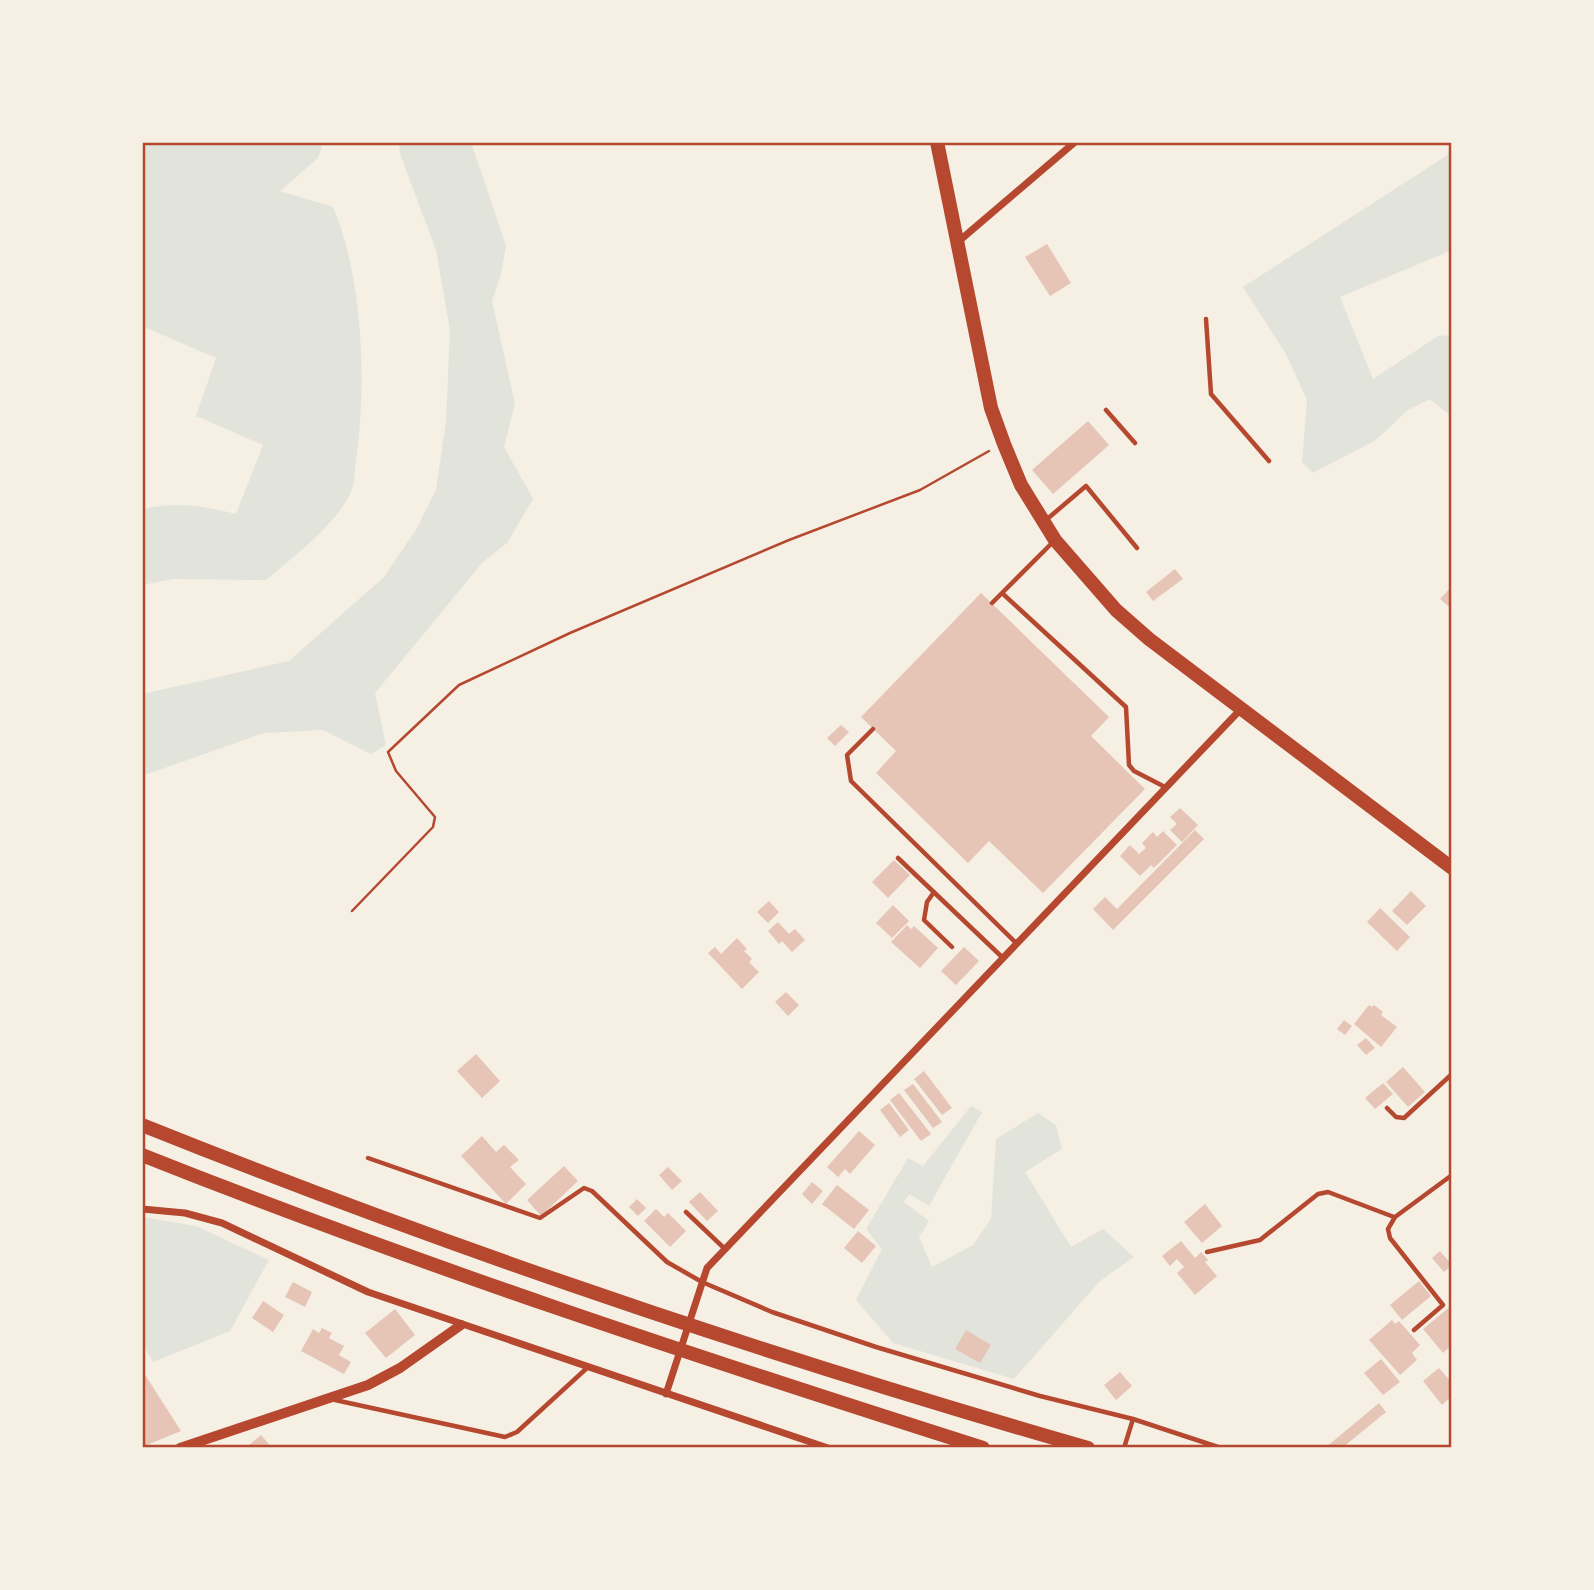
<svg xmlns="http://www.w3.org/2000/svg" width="1594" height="1590" viewBox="0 0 1594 1590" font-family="'DM Sans',sans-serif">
	<rect width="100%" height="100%" fill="#f6efe4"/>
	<path fill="#e2e4dc" d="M142 142H323L318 158 280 191 333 207C363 277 367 385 356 460 355 470 355 483 351 492 335 526 294 556 266 580L173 579 142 585V509C175 501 204 506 236 514L263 445 196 416 216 358 142 326Z
		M399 142H471L506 246 501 274 492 301 515 404 504 447 533 499 507 543 483 562 375 693 386 745 371 754 323 730 264 733 142 776V694L289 661 384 577 417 528 436 490 446 421 450 330 436 250 400 154Z
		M1452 150V250L1340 297 1373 379 1438 336 1452 335V417L1430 399 1408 410 1376 440 1313 473 1302 462 1307 400 1286 354 1243 287 1446 156Z
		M971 1106 982 1112 929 1206 909 1194 904 1202 929 1221 919 1237 932 1267 973 1245 991 1219 996 1139 1038 1113 1056 1125 1062 1149 1025 1172 1071 1247 1103 1229 1134 1257 1100 1281 1014 1379 893 1343 856 1300 882 1249 866 1229 908 1158 923 1166Z
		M142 1217 196 1226 269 1260 230 1331 153 1362 142 1343Z"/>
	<path fill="#e6c5b7" d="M1047 244 1071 283 1050 296 1025 257Z
		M1088 421 1109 445 1053 494 1032 470Z
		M1175 569 1183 579 1153 601 1146 592Z
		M1451 587 1452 588V609L1440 599Z
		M981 593 1109 717 1091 736 1145 789 1043 893 989 841 968 863 876 773 896 751 861 717Z
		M841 725 849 732 835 746 827 738Z
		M1180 808 1198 825 1182 842 1170 830 1177 824 1170 817Z
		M1195 830 1204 839 1113 930 1093 909 1105 897 1117 909Z
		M1163 831 1177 845 1154 868 1151 865 1140 876 1120 856 1130 845 1139 854 1146 848 1142 843 1153 832 1157 837Z
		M894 860 910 875 888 898 872 882Z
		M1411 891 1426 906 1407 925 1392 911Z
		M769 901 779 912 768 923 757 912Z
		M893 905 909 921 892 938 876 923Z
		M1380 908 1410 937 1397 951 1367 922Z
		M778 922 789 934 795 929 805 940 792 952 782 941 779 944 768 931Z
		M907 925 911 929 914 926 938 948 920 968 891 942Z
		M737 938 747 949 744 951 752 959 749 962 759 972 742 989 708 953 715 947 721 954Z
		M964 947 979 961 956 985 941 971Z
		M786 992 799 1005 788 1016 775 1002Z
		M1369 1005 1372 1007 1374 1005 1383 1012 1381 1015 1397 1027 1381 1047 1354 1024Z
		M1344 1020 1352 1026 1345 1035 1337 1029Z
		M1366 1038 1375 1048 1366 1055 1357 1045Z
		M476 1054 500 1081 482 1098 457 1071Z
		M1403 1067 1425 1092 1408 1107 1386 1082Z
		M924 1071 952 1108 942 1115 914 1079Z
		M1383 1083 1393 1094 1375 1109 1365 1098Z
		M913 1084 942 1122 933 1128 904 1090Z
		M899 1093 931 1134 921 1141 890 1100Z
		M889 1103 909 1130 900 1137 880 1110Z
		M859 1131 875 1145 850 1174 845 1169 838 1177 827 1167Z
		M482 1136 496 1152 504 1145 519 1160 510 1167 526 1184 506 1204 461 1156Z
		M564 1166 578 1181 541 1216 527 1200Z
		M668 1167 682 1181 672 1190 659 1175Z
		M812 1182 823 1191 812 1204 802 1194Z
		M837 1185 869 1210 854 1229 822 1204Z
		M700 1192 718 1211 707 1221 689 1202Z
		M637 1199 646 1208 638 1216 629 1207Z
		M1205 1204 1222 1226 1202 1243 1184 1222Z
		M656 1209 664 1217 668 1213 686 1231 670 1247 644 1221Z
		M858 1231 876 1246 862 1263 844 1248Z
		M1181 1241 1195 1258 1201 1252 1208 1260 1205 1262 1217 1276 1195 1295 1177 1273 1184 1267 1177 1259 1170 1266 1162 1256Z
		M1440 1251 1452 1265 1444 1272 1432 1258Z
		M1419 1281 1431 1296 1402 1320 1390 1305Z
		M293 1282 312 1292 305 1307 285 1297Z
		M263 1301 284 1315 273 1332 252 1318Z
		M1452 1305V1345L1443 1353 1423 1329Z
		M395 1309 415 1335 386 1358 365 1333Z
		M1392 1320 1395 1324 1399 1321 1420 1345 1412 1353 1417 1360 1400 1375 1369 1340Z
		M322 1328 332 1333 329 1338 344 1346 339 1355 351 1362 344 1374 301 1351 313 1329 319 1333Z
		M966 1330 991 1345 980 1363 955 1349Z
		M1381 1359 1400 1382 1383 1395 1364 1373Z
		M1439 1368 1452 1383V1396L1442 1405 1423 1381Z
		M142 1370 181 1431 142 1447Z
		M1120 1372 1132 1386 1116 1400 1104 1385Z
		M1379 1403 1386 1412 1342 1448H1325Z
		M261 1435 272 1448H250L248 1446Z"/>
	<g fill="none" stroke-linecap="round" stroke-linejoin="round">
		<path stroke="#b5482f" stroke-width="2.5" d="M352 911 433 827 435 817 396 771 388 752 459 685 570 633 789 540 920 490 989 451"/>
		<path stroke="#b5482f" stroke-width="4.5" d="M1206 319 1211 394 1269 461
			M1106 410 1135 443
			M1046 520 1086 486 1137 548
			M1053 542 1002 593 1126 707 1129 765 1134 771 1165 787
			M992 603 1002 593
			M873 729 847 755 851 781 1017 944
			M898 858 1003 958
			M934 892 927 902 924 920 952 947
			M1387 1108 1396 1117 1404 1118 1452 1074
			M368 1158 540 1218 584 1188 592 1191 667 1262 702 1282 772 1312 876 1347 1040 1396 1133 1419 1221 1448
			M686 1212 725 1249
			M1207 1252 1260 1240 1318 1194 1328 1192 1394 1217
			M1414 1330 1443 1305 1390 1238 1388 1229 1395 1217 1452 1175
			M335 1400 505 1437 517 1432 587 1368
			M1124 1448 1133 1419"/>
		<path stroke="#b5482f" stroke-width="7" d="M959 241 1075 142
			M142 1209 185 1213 222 1223 368 1292 828 1448
			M666 1394 707 1268 1241 709"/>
		<path stroke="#b5482f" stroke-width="10" d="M180 1448 368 1385 400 1368 461 1325"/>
		<path stroke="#b5482f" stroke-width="14" d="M937 142 991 408 1004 444 1021 485 1055 540 1116 610 1149 639 1452 868"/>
		<path stroke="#b5482f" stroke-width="14" d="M142 1125C451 1249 768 1356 1088 1448
			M142 1155C418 1265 700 1358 983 1448"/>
	</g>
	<rect width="1594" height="1590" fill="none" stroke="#f6efe4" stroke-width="287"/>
	<rect x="144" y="144" width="1306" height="1302" fill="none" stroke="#b5482f" stroke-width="2.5"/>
</svg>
